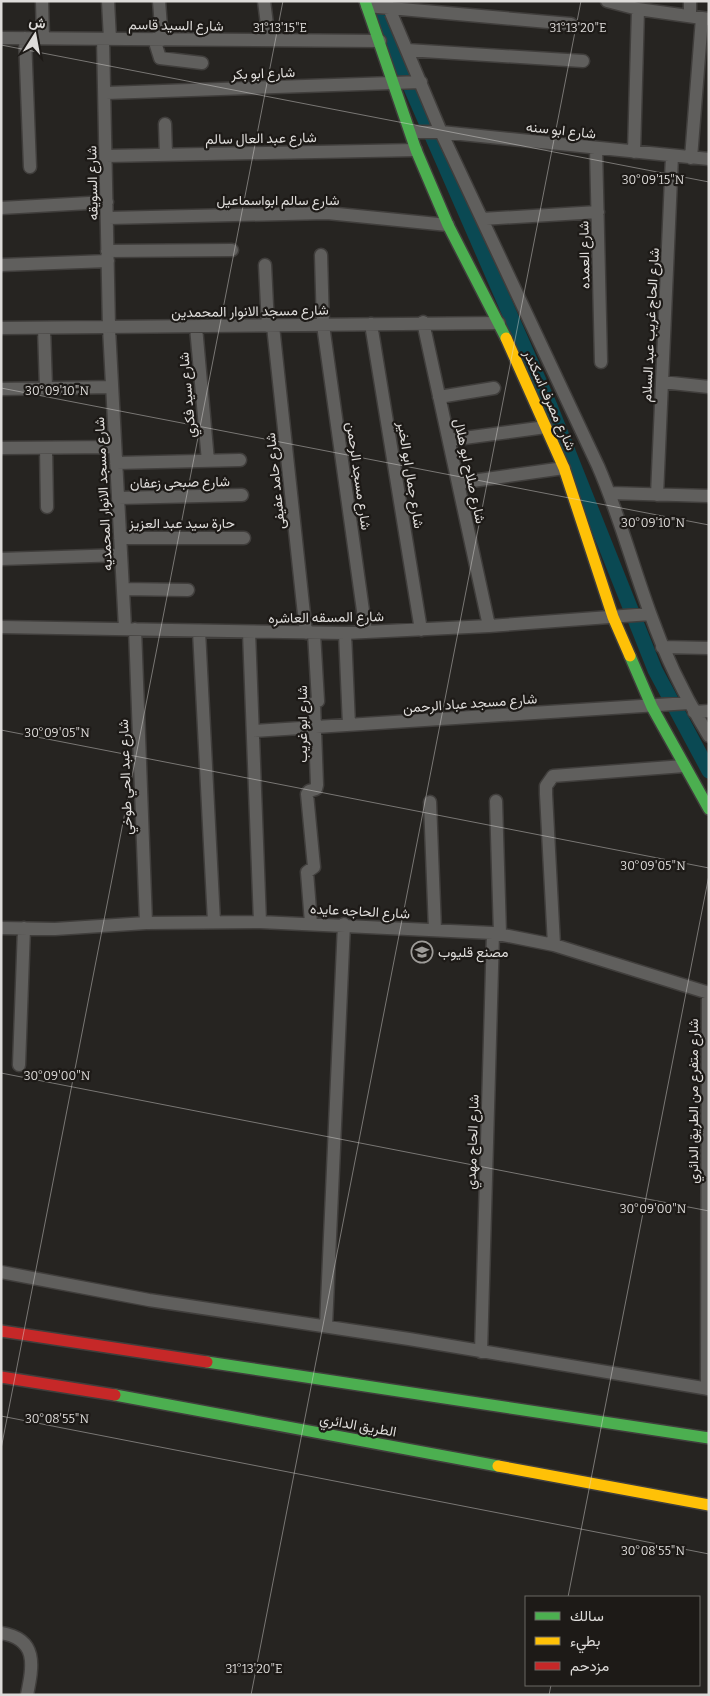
<svg xmlns="http://www.w3.org/2000/svg" width="710" height="1696" viewBox="0 0 710 1696" font-family="Bitter,Vazirmatn,serif">
	<rect width="100%" height="100%" fill="#262421"/>
	<g fill="none" stroke-linecap="round" stroke-linejoin="round">
		<path stroke="#0a4953" stroke-width="15" d="M373 1 550 406 655 670 709 771"/>
		<g stroke="#403e3c" stroke-width="15">
			<path id="street" d="M42 1 43 38
				M108 1 110 39
				M159 1 162 40
				M264 1 269 40
				M386 1 441 132 598 466C619 514 632 564 650 613 665 656 685 697 709 736
				M607 1 638 9 709 19
				M367 6 571 24
				M690 16V1
				M1 38 380 41
				M25 38 30 167
				M103 39 109 328 125 628
				M154 39 160 58 202 63
				M407 50 583 61
				M106 93 421 82
				M165 124 166 155
				M411 132H441L709 159
				M596 148 601 362
				M634 152 638 9
				M106 156 416 150
				M691 158 702 18
				M1 208 107 202
				M108 218 327 213 448 225
				M482 219 598 212
				M107 251 232 250
				M321 255 323 325 366 632
				M1 265 108 261
				M265 265 268 326
				M423 322 489 626
				M371 324 421 630
				M273 326 306 633
				M196 327 208 461
				M1 328 499 323
				M44 328 46 388
				M662 382 709 387
				M1 389 112 387
				M439 397 494 388
				M449 440 546 427
				M1 448 115 447
				M46 448 47 507
				M116 463 240 460
				M458 483 564 468
				M610 493 709 496
				M657 495 672 156
				M118 498 242 495
				M120 538H244
				M1 559 121 555
				M123 589 188 590
				M1 627 345 633 489 626 650 614
				M135 629 146 923
				M199 631 214 922
				M249 632 260 922
				M345 633 349 725
				M662 647 709 648
				M694 712 709 711
				M253 731 689 703
				M496 801 500 934
				M430 802 435 930
				M311 923 307 872 314 867 307 794 309 791 316 789 317 785 314 703 318 701 314 633
				M1 928 55 929 146 923 260 922 493 933 554 945 709 993
				M554 945 546 794V786L553 776 684 766
				M19 1065 24 928
				M1 1272 149 1300 409 1339 709 1389
				M326 1326 344 924
				M481 1352 493 933
				M707 1389 708 993
				M1 1633C38 1639 33 1665 27 1695"/>
		</g>
		<g stroke="#403e3c" stroke-width="14">
			<path id="fast" d="M365 1 416 150 448 225 506 338
				M630 656 652 707 709 809
				M207 1362 709 1438
				M115 1395 498 1466"/>
		</g>
		<g stroke="#403e3c" stroke-width="14">
			<path id="slow" d="M506 338 564 468 613 617 630 656
				M498 1466 709 1505"/>
		</g>
		<g stroke="#403e3c" stroke-width="14">
			<path id="jam" d="M1 1331 207 1362
				M1 1377 115 1395"/>
		</g>
		<use href="#street" stroke="#605f5d" stroke-width="12"/>
		<use href="#fast" stroke="#4caf50" stroke-width="11"/>
		<use href="#slow" stroke="#ffc107" stroke-width="11"/>
		<use href="#jam" stroke="#c62828" stroke-width="11"/>
	</g>
	<path fill="none" stroke="#dedcda" stroke-width="1" stroke-opacity="0.45" d="M1 45 709 182M1 388 709 525M1 730 709 868M1 1073 709 1211M1 1416 709 1554M1 1449 283 1M568 1597 709 875M251 1695 581 1M549 1695 551 1685"/>
	<defs>
		<g id="university-ring" transform="scale(1.125)"><circle r="9.5" fill="#1d1a17" stroke="#9e9c99" stroke-width="1.5"/><path d="M0-5L7-2L0 1L-7-2ZM-4 1L0 2.5L4 1V4Q0 6-4 4Z" fill="#9e9c99"/></g>
	</defs>
	<g fill-rule="evenodd">
		<use href="#university-ring" x="422" y="952"/>
	</g>
	<g text-anchor="middle" stroke-width="4.5" stroke-linejoin="round" paint-order="stroke">
		<g font-size="14" fill="#dedcda" stroke="#1d1a17">
			<text transform="translate(176 25) rotate(1)" y="5">شارع السيد قاسم</text>
			<text transform="translate(263 73) rotate(-2)" y="5">شارع ابو بكر</text>
			<text transform="translate(561 130) rotate(6)" y="5">شارع ابو سنه</text>
			<text transform="translate(261 138) rotate(-1)" y="5">شارع عبد العال سالم</text>
			<text transform="translate(92 183) rotate(-91)" y="5">شارع السويقه</text>
			<text x="278" y="205">شارع سالم ابواسماعيل</text>
			<text transform="translate(584 255) rotate(-91)" y="5">شارع العمده</text>
			<text transform="translate(250 311) rotate(-1)" y="5">شارع مسجد الانوار المحمدين</text>
			<text transform="translate(650 325) rotate(-87)" y="5">شارع الحاج غريب عبد السلام</text>
			<text transform="translate(187 395) rotate(-95)" y="5">شارع سيد فكري</text>
			<text transform="translate(550 400) rotate(66)" y="5">شارع مصرف اسكندر</text>
			<text transform="translate(470 471) rotate(78)" y="5">شارع صلاح ابو هلال</text>
			<text transform="translate(411 475) rotate(81)" y="5">شارع جمال ابو الخير</text>
			<text transform="translate(359 476) rotate(82)" y="5">شارع مسجد الرحمن</text>
			<text transform="translate(275 481) rotate(-96)" y="5">شارع حامد عفيفى</text>
			<text transform="translate(180 482) rotate(-1)" y="5">شارع صبحى زعفان</text>
			<text transform="translate(103 494) rotate(-93)" y="5">شارع مسجد الانوار المحمديه</text>
			<text x="182" y="528">حارة سيد عبد العزيز</text>
			<text transform="translate(326 617) rotate(-1)" y="5">شارع المسقه العاشره</text>
			<text transform="translate(470 703) rotate(-4)" y="5">شارع مسجد عباد الرحمن</text>
			<text transform="translate(302 724) rotate(-90)" y="5">شارع ابو غريب</text>
			<text transform="translate(125 777) rotate(-92)" y="5">شارع عبد الحي طوخي</text>
			<text transform="translate(360 911) rotate(3)" y="5">شارع الحاجه عايده</text>
			<text transform="translate(693 1101) rotate(-90)" y="5">شارع متفرع من الطريق الدائري</text>
			<text transform="translate(472 1142) rotate(-88)" y="5">شارع الحاج مهدي</text>
			<text transform="translate(358 1425) rotate(10)" y="5">الطريق الدائري</text>
		</g>
		<g font-size="14" fill="#dedcda" stroke="#1d1a17" text-anchor="start">
			<text x="438" y="957">مصنع قليوب</text>
		</g>
	</g>
	<g font-size="12" text-anchor="middle" fill="#dedcda" stroke="#1d1a17" stroke-width="4.5" stroke-linejoin="round" paint-order="stroke">
		<text x="280" y="32">31°13'15"E</text>
		<text x="578" y="32">31°13'20"E</text>
		<text x="653" y="184">30°09'15"N</text>
		<text x="57" y="395">30°09'10"N</text>
		<text x="653" y="527">30°09'10"N</text>
		<text x="57" y="737">30°09'05"N</text>
		<text x="653" y="870">30°09'05"N</text>
		<text x="57" y="1080">30°09'00"N</text>
		<text x="653" y="1213">30°09'00"N</text>
		<text x="57" y="1423">30°08'55"N</text>
		<text x="653" y="1555">30°08'55"N</text>
		<text x="254" y="1673">31°13'20"E</text>
	</g>
	<rect width="710" height="1696" fill="none" stroke="#dedcda" stroke-width="5"/>
	<rect x="525" y="1596" width="175" height="90" fill="#1d1a17" stroke="#6a6865"/>
	<rect x="535" y="1612" width="25" height="8" fill="#4caf50" stroke="#6a6865"/>
	<text x="570" y="1621" font-size="15" fill="#dedcda">سالك</text>
	<rect x="535" y="1637" width="25" height="8" fill="#ffc107" stroke="#6a6865"/>
	<text x="570" y="1646" font-size="15" fill="#dedcda">بطيء</text>
	<rect x="535" y="1662" width="25" height="8" fill="#c62828" stroke="#6a6865"/>
	<text x="570" y="1671" font-size="15" fill="#dedcda">مزدحم</text>
	<g transform="translate(35 35) rotate(11)" stroke="#1d1a17" stroke-width="4" paint-order="stroke">
	<path d="M0-4L9 19L0 12L-9 19Z" fill="#dedcda"/>
	<text y="-8" font-size="14" font-weight="bold" text-anchor="middle" fill="#dedcda">ش</text>
	</g>
</svg>
